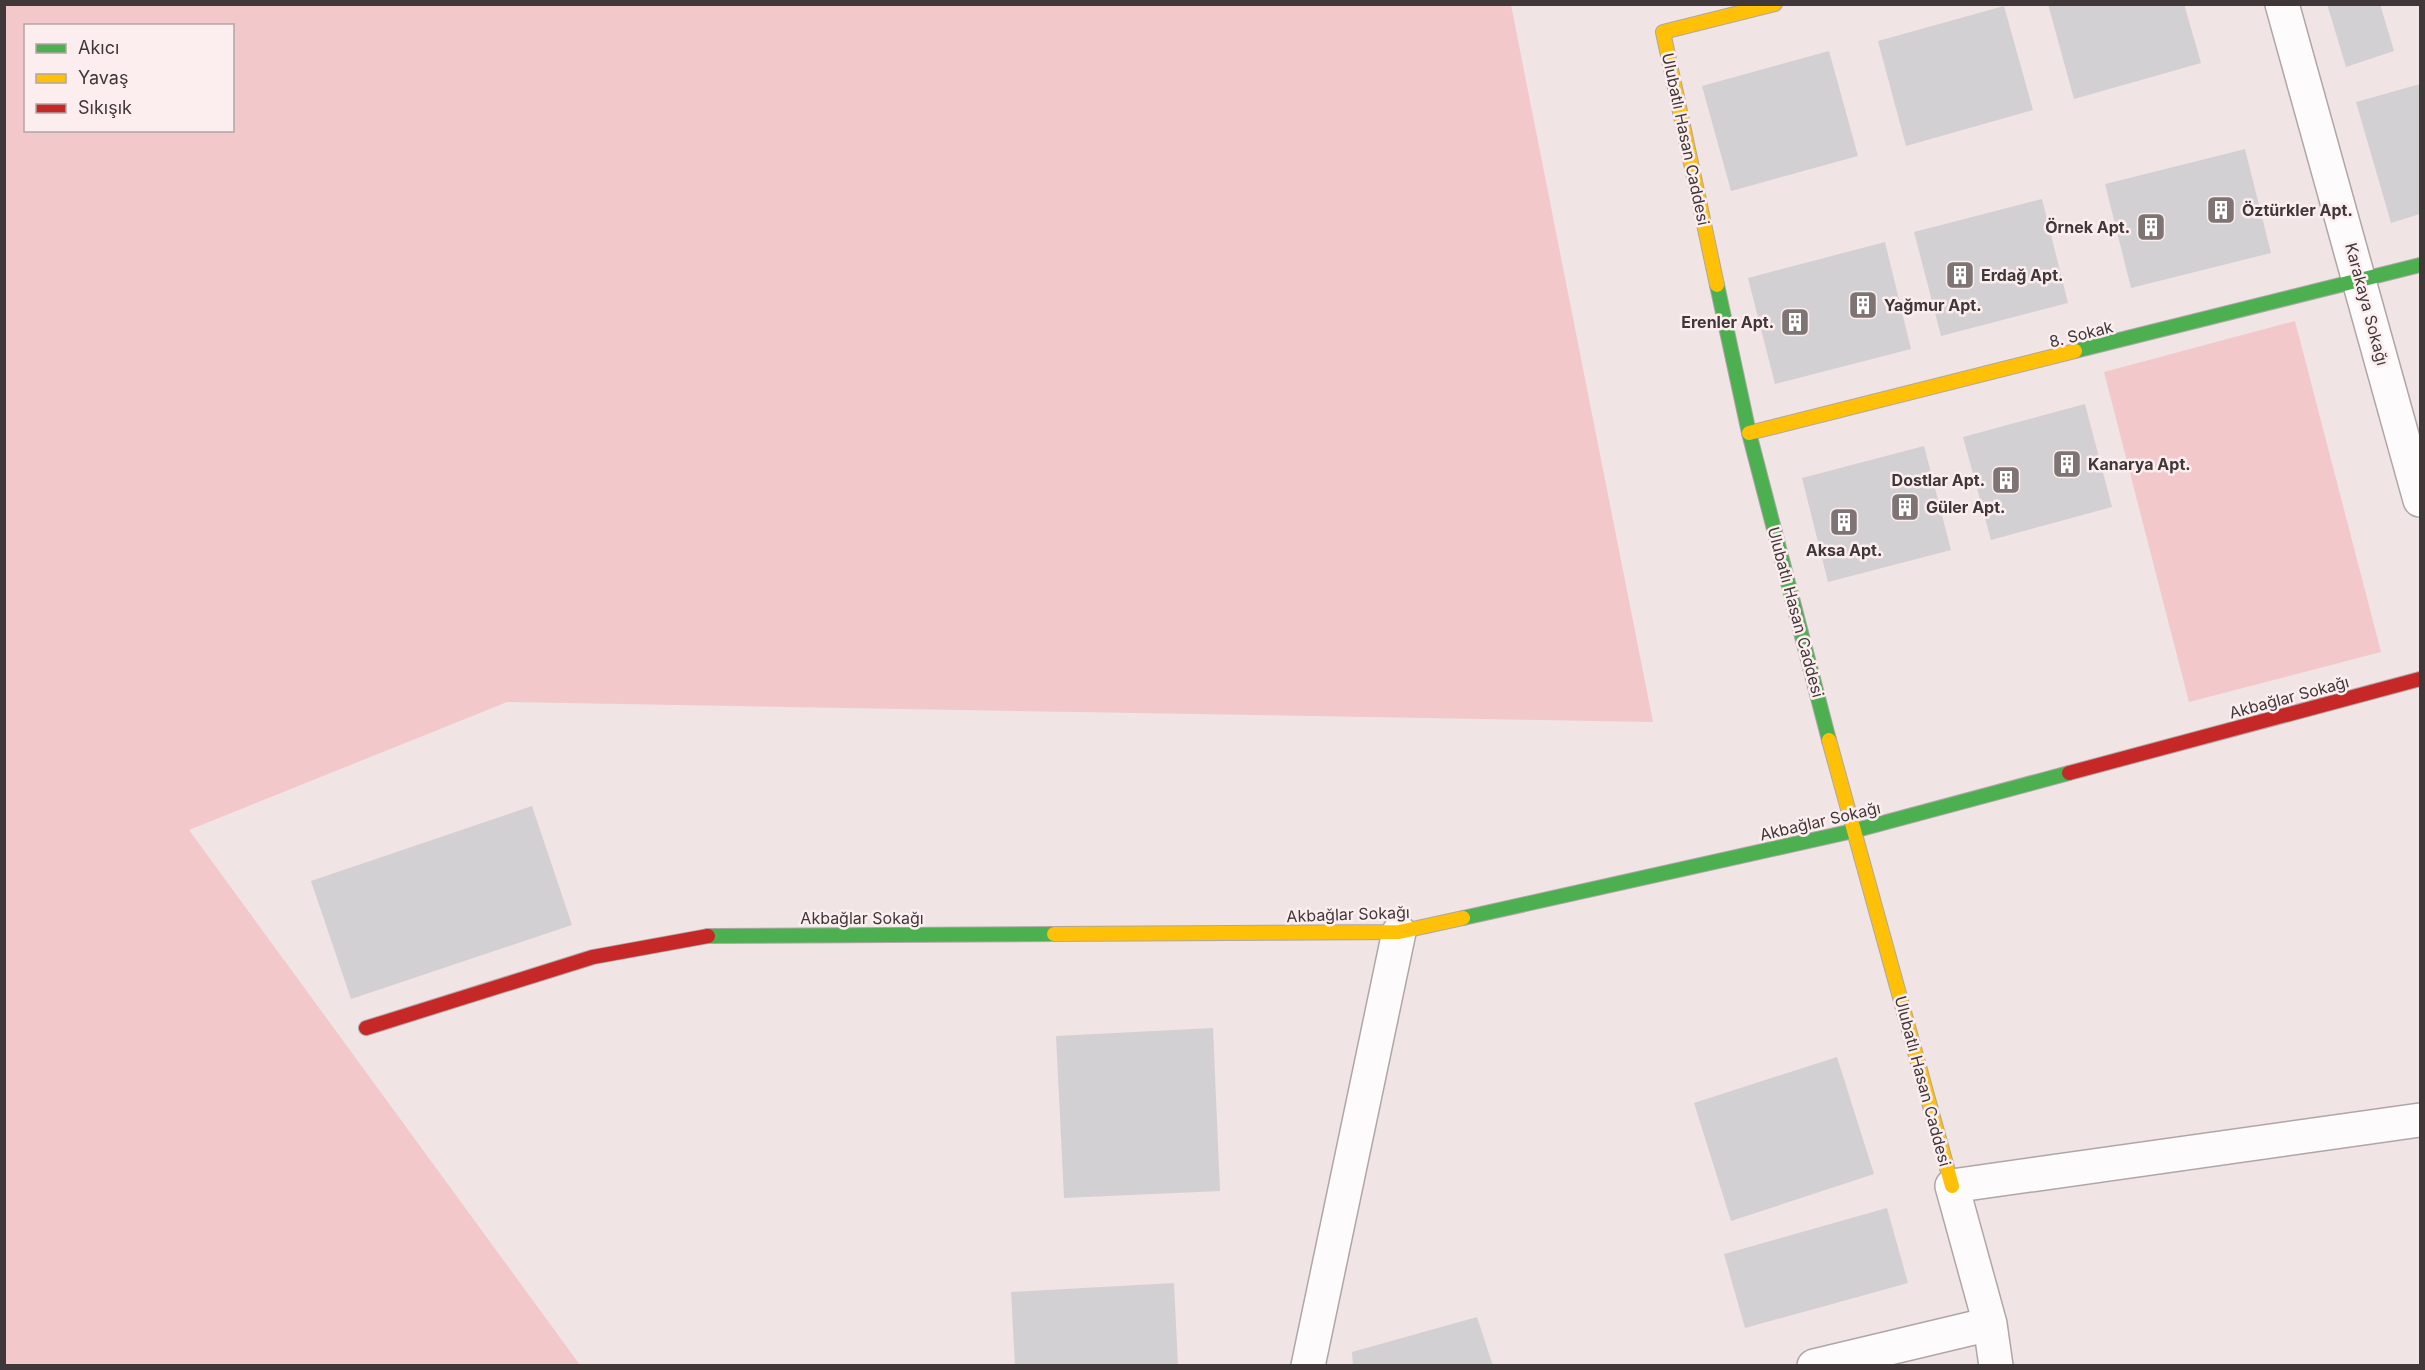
<svg xmlns="http://www.w3.org/2000/svg" width="2425" height="1370" viewBox="0 0 2425 1370" font-family="Inter,sans-serif">
	<rect width="100%" height="100%" fill="#f0e4e4"/>
	<path fill="#f2c8cb" fill-rule="evenodd" d="M5 4 1511 5 1653 722 507 702 189 830 580 1365H5ZM26 26H232V130H26Z
		M2295 321 2381 652 2189 702 2104 372Z"/>
	<path fill="#d3d0d3" d="M2048 4H2184L2201 63 2074 99Z
		M2327 4H2380L2394 51 2346 67Z
		M2004 6 2033 110 1906 146 1878 41Z
		M1829 51 1858 156 1731 191 1702 86Z
		M2420 84V214L2391 223 2356 102Z
		M2245 149 2271 253 2131 288 2105 184Z
		M2042 199 2068 303 1941 336 1914 232Z
		M1885 242 1911 349 1775 384 1748 278Z
		M2085 404 2112 507 1991 540 1963 437Z
		M1924 446 1951 550 1828 582 1802 478Z
		M532 806 572 925 351 999 311 881Z
		M1213 1028 1220 1191 1064 1198 1056 1036Z
		M1837 1057 1874 1174 1731 1221 1694 1103Z
		M1887 1208 1908 1283 1745 1328 1724 1254Z
		M1174 1283 1178 1366H1015L1011 1292Z
		M1477 1317 1493 1366H1353L1352 1352Z"/>
	<g fill="none" stroke-linecap="round" stroke-linejoin="round">
		<g stroke="#afa6a6" stroke-width="36">
			<path id="street" d="M2282 4 2420 500
				M1308 1366 1399 932
				M1814 1366 1990 1324
				M1996 1366 1990 1324 1952 1186 2420 1120"/>
		</g>
		<g stroke="#afa6a6" stroke-width="16">
			<path id="fast" d="M1717 285 1749 433 1829 740
				M2075 351 2420 265
				M1463 918 1853 831 2069 773
				M708 936 1054 934"/>
		</g>
		<g stroke="#afa6a6" stroke-width="16">
			<path id="slow" d="M1717 285 1663 32 1775 4
				M1749 433 2075 351
				M1829 740 1952 1186
				M1054 934 1399 932 1463 918"/>
		</g>
		<g stroke="#afa6a6" stroke-width="16">
			<path id="jam" d="M2069 773 2420 679
				M366 1028 593 957 708 936"/>
		</g>
		<use href="#street" stroke="#fdfbfb" stroke-width="33"/>
		<use href="#fast" stroke="#4caf50" stroke-width="14"/>
		<use href="#slow" stroke="#ffc107" stroke-width="14"/>
		<use href="#jam" stroke="#c62828" stroke-width="14"/>
	</g>
	<defs>
		<g id="building-square" transform="scale(1.5)"><rect x="-9" y="-9" width="18" height="18" rx="4" fill="#7e7474" stroke="#fceeef"/><path d="M-4-6H4V6H1V3H-1V6H-4ZM-2.5-4.3h1.7v1.8h-1.7ZM.8-4.3h1.7v1.8H.8ZM-2.5-1h1.7V.8h-1.7ZM.8-1h1.7V.8H.8Z" fill="#fff"/></g>
	</defs>
	<g fill-rule="evenodd">
		<use href="#building-square" x="2221" y="210"/>
		<use href="#building-square" x="2151" y="227"/>
		<use href="#building-square" x="1960" y="275"/>
		<use href="#building-square" x="1863" y="305"/>
		<use href="#building-square" x="1795" y="322"/>
		<use href="#building-square" x="2067" y="464"/>
		<use href="#building-square" x="2006" y="480"/>
		<use href="#building-square" x="1905" y="507"/>
		<use href="#building-square" x="1844" y="522"/>
	</g>
	<g text-anchor="middle" stroke-width="5" stroke-linejoin="round" paint-order="stroke">
		<g font-size="16" fill="#403738" stroke="#fceeef">
			<text transform="translate(1686 139) rotate(78)" y="6">Ulubatlı Hasan Caddesi</text>
			<text transform="translate(2367 304) rotate(75)" y="6">Karakaya Sokağı</text>
			<text transform="translate(2081 334) rotate(-14)" y="6">8. Sokak</text>
			<text transform="translate(1796 612) rotate(75)" y="6">Ulubatlı Hasan Caddesi</text>
			<text transform="translate(2289 697) rotate(-15)" y="6">Akbağlar Sokağı</text>
			<text transform="translate(1820 821) rotate(-13)" y="6">Akbağlar Sokağı</text>
			<text transform="translate(1348 914) rotate(-2)" y="6">Akbağlar Sokağı</text>
			<text x="862" y="924">Akbağlar Sokağı</text>
			<text transform="translate(1923 1081) rotate(75)" y="6">Ulubatlı Hasan Caddesi</text>
		</g>
		<g font-size="16" font-weight="bold" fill="#403738" stroke="#fceeef" text-anchor="start">
			<text x="2242" y="216">Öztürkler Apt.</text>
			<text x="2130" y="233" text-anchor="end">Örnek Apt.</text>
			<text x="1981" y="281">Erdağ Apt.</text>
			<text x="1884" y="311">Yağmur Apt.</text>
			<text x="1774" y="328" text-anchor="end">Erenler Apt.</text>
			<text x="2088" y="470">Kanarya Apt.</text>
			<text x="1985" y="486" text-anchor="end">Dostlar Apt.</text>
			<text x="1926" y="513">Güler Apt.</text>
			<text x="1844" y="556" text-anchor="middle">Aksa Apt.</text>
		</g>
	</g>
	<rect width="2425" height="1370" fill="none" stroke="#403738" stroke-width="12"/>
	<rect x="24" y="24" width="210" height="108" fill="#fceeef" stroke="#b1a5a6" stroke-width="1.5"/>
	<rect x="36" y="44" width="30" height="9" fill="#4caf50" stroke="#b1a5a6" stroke-width="1.5"/>
	<text x="78" y="54" font-size="18" fill="#403738">Akıcı</text>
	<rect x="36" y="74" width="30" height="9" fill="#ffc107" stroke="#b1a5a6" stroke-width="1.5"/>
	<text x="78" y="84" font-size="18" fill="#403738">Yavaş</text>
	<rect x="36" y="104" width="30" height="9" fill="#c62828" stroke="#b1a5a6" stroke-width="1.5"/>
	<text x="78" y="114" font-size="18" fill="#403738">Sıkışık</text>
</svg>
